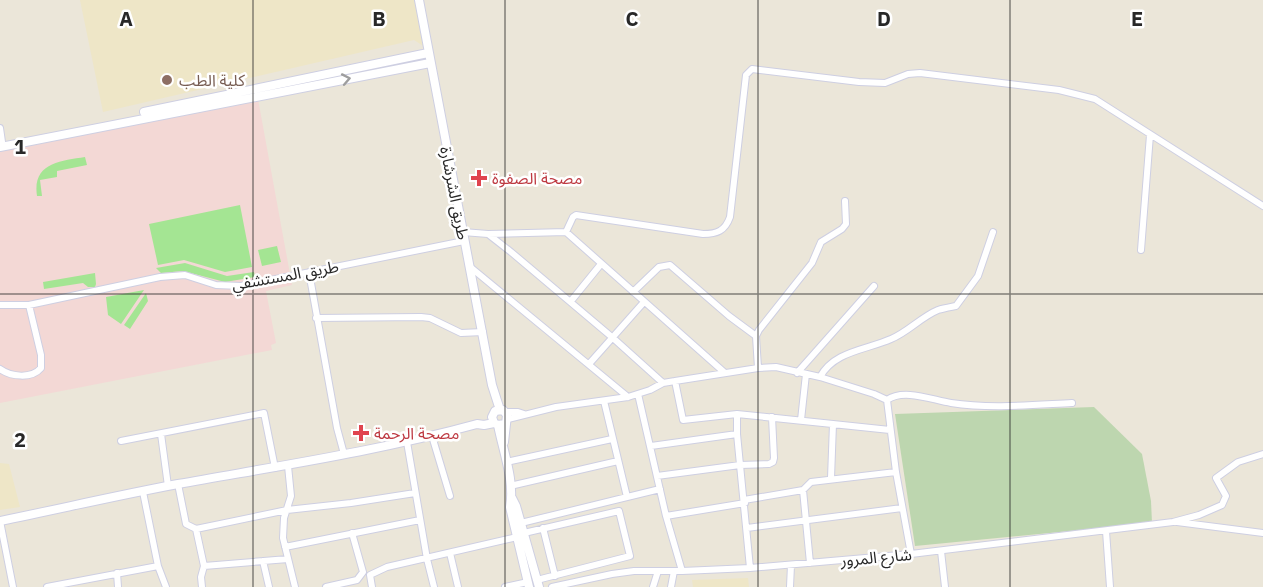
<svg xmlns="http://www.w3.org/2000/svg" width="1263" height="587" viewBox="0 0 1263 587" font-family="'IBM Plex Sans','Noto Sans Arabic',sans-serif">
	<rect width="100%" height="100%" fill="#ebe6d9"/>
	<path fill="#eee6c7" d="M80 0H417L428 49 414 40 103 112Z
		M0 463 9 464 20 507 0 510Z
		M748 578 749 587H693L692 580Z"/>
	<path fill="#f3d8d5" d="M258 99 292 285 266 291 276 343 271 345 272 350 0 403V150Z"/>
	<path fill="#a4e593" d="M85 157 87 165 57 171V177L40 180 42 196H37C32 163 60 161 85 157Z
		M240 205 252 267 225 272 184 260 158 265 149 224Z
		M277 246 281 262 262 266 258 250Z
		M185 263 227 276 254 272 255 277 225 282 183 271 161 273 156 268Z
		M95 273 96 284 95 287H88L83 283 44 289 43 282Z
		M144 290 121 324 108 315 106 297Z
		M146 293 148 301 130 329 124 325Z"/>
	<path fill="#bdd6af" d="M1094 407 1142 454 1151 501 1152 523 915 546 895 414Z"/>
	<g fill="none" stroke-linecap="round" stroke-linejoin="round">
		<g stroke="#cecfe2" stroke-width="8">
			<path id="street" d="M0 128 2 142
				M463 232 488 234 511 252 613 338 663 383
				M566 232 725 373
				M488 234 566 232 573 217 576 215 703 234C717 234 725 231 730 217L746 75 752 69 859 82 885 83 908 74 920 73 1059 90 1095 99 1263 206
				M1141 250 1150 135
				M469 266 628 397
				M309 272 337 428 344 454
				M633 292 659 267 670 265 729 316 756 336
				M571 301 601 264
				M0 305H29L160 277 185 275 216 285 241 286 464 241
				M316 318 421 317 430 318 461 333 483 332
				M589 364 644 302
				M758 368 756 336 759 330 812 263 821 242 842 229 846 224 845 201
				M0 369C11 377 32 379 41 368V355L29 305
				M797 373 874 286
				M820 377C834 351 866 350 891 339 908 332 921 317 938 310 944 308 951 307 956 306L978 276 993 232
				M675 381 683 420 737 414 890 430
				M638 394 666 516 682 571
				M887 400 896 472 911 554
				M604 401 627 497
				M506 412H518L524 414
				M737 414V434L750 568
				M508 419 556 407 628 397 650 390 663 383 675 381 758 368 776 367 820 377 874 394 887 400C904 388 932 400 951 403 990 409 1032 405 1072 403
				M801 420 806 374
				M161 434 168 486
				M432 436 450 496
				M121 441 264 413 275 468
				M407 442 427 559 434 587
				M651 446 737 434
				M506 462 612 439
				M288 466 291 496 284 518 283 538 295 587
				M657 476 740 465 769 464 773 462 774 458 772 417
				M831 478 833 424
				M178 484 186 524 196 529 287 510 351 503 415 493
				M510 486 618 461
				M803 490 810 563
				M143 492 158 566 166 587
				M744 500 803 490 811 482 896 472
				M666 516 745 503
				M0 521 13 587
				M1177 522 1263 533
				M521 523 660 489
				M543 528 555 576
				M747 528 902 508
				M196 529 204 566 201 577 202 587
				M1106 531 1110 587
				M524 533 619 511 630 556 537 580
				M285 547 420 520
				M941 551 945 587
				M450 553 458 587
				M263 561 269 587
				M204 566 288 559
				M117 573 118 587
				M47 587 158 566
				M326 587 357 580 363 572 352 533
				M372 587 370 575 387 567 517 537
				M505 587 528 582
				M552 587 612 574 634 571H682L750 568 911 554 1173 522 1199 515 1222 505 1226 496 1216 478 1238 462 1263 454
				M653 587 658 571
				M671 587 674 571
				M790 587 791 565"/>
		</g>
		<g stroke="#cecfe2" stroke-width="10">
			<path id="secondary" d="M419 0 492 385 500 410
				M144 112 428 53
				M0 147 430 63
				M498 425C503 451 515 481 510 507L529 587
				M504 442 507 415 503 410 495 411 492 417 494 423 498 425 505 424
				M512 498 516 506 539 587
				M0 521C59 509 119 495 178 484 278 466 379 451 477 424L484 425 494 423"/>
		</g>
		<use href="#street" stroke="#fff" stroke-width="6"/>
		<use href="#secondary" stroke="#fff" stroke-width="8"/>
	</g>
	<defs><path id="oneway-chevron" d="M-2-3.5L2.5 0L-2 3.5" fill="none" stroke-width="1.6" stroke-linecap="round" stroke-linejoin="round" transform="scale(1.5)"/></defs>
	<use stroke="#9e9e9e" href="#oneway-chevron" transform="translate(346 79) rotate(-11)"/>
	<path fill="none" stroke="#282828" stroke-width="1.5" stroke-opacity="0.55" d="M253 0V587M505 0V587M758 0V587M1010 0V587M0 294H1263"/>
	<circle fill="#8d6e63" stroke="#fff" stroke-width="2" cx="167" cy="80" r="6"/>
	<g fill="#e0444e" stroke="#fff" stroke-width="2">
		<path d="M476 169h6v6h6v6h-6v6h-6v-6h-6v-6h6z"/>
		<path d="M358 424h6v6h6v6h-6v6h-6v-6h-6v-6h6z"/>
	</g>
	<g text-anchor="middle" stroke-width="5" stroke-linejoin="round" paint-order="stroke">
		<g font-size="16" fill="#785e54" stroke="#fff" text-anchor="start">
			<text x="179" y="86">كلية الطب</text>
		</g>
		<g font-size="16" fill="#be3a42" stroke="#fff" text-anchor="start">
			<text x="492" y="184">مصحة الصفوة</text>
			<text x="374" y="439">مصحة الرحمة</text>
		</g>
		<g font-size="16" fill="#282828" stroke="#fff">
			<text transform="translate(455 193) rotate(79)" y="6">طريق الشرشارة</text>
			<text transform="translate(285 275) rotate(-10)" y="6">طريق المستشفي</text>
			<text transform="translate(876 557) rotate(-5)" y="6">شارع المرور</text>
		</g>
	</g>
	<g font-size="20" text-anchor="middle" font-weight="bold" fill="#282828" stroke="#fff" stroke-width="5" stroke-linejoin="round" paint-order="stroke">
		<text x="126" y="26">A</text>
		<text x="379" y="26">B</text>
		<text x="632" y="26">C</text>
		<text x="884" y="26">D</text>
		<text x="1137" y="26">E</text>
		<text x="20" y="154">1</text>
		<text x="20" y="447">2</text>
	</g>
</svg>
